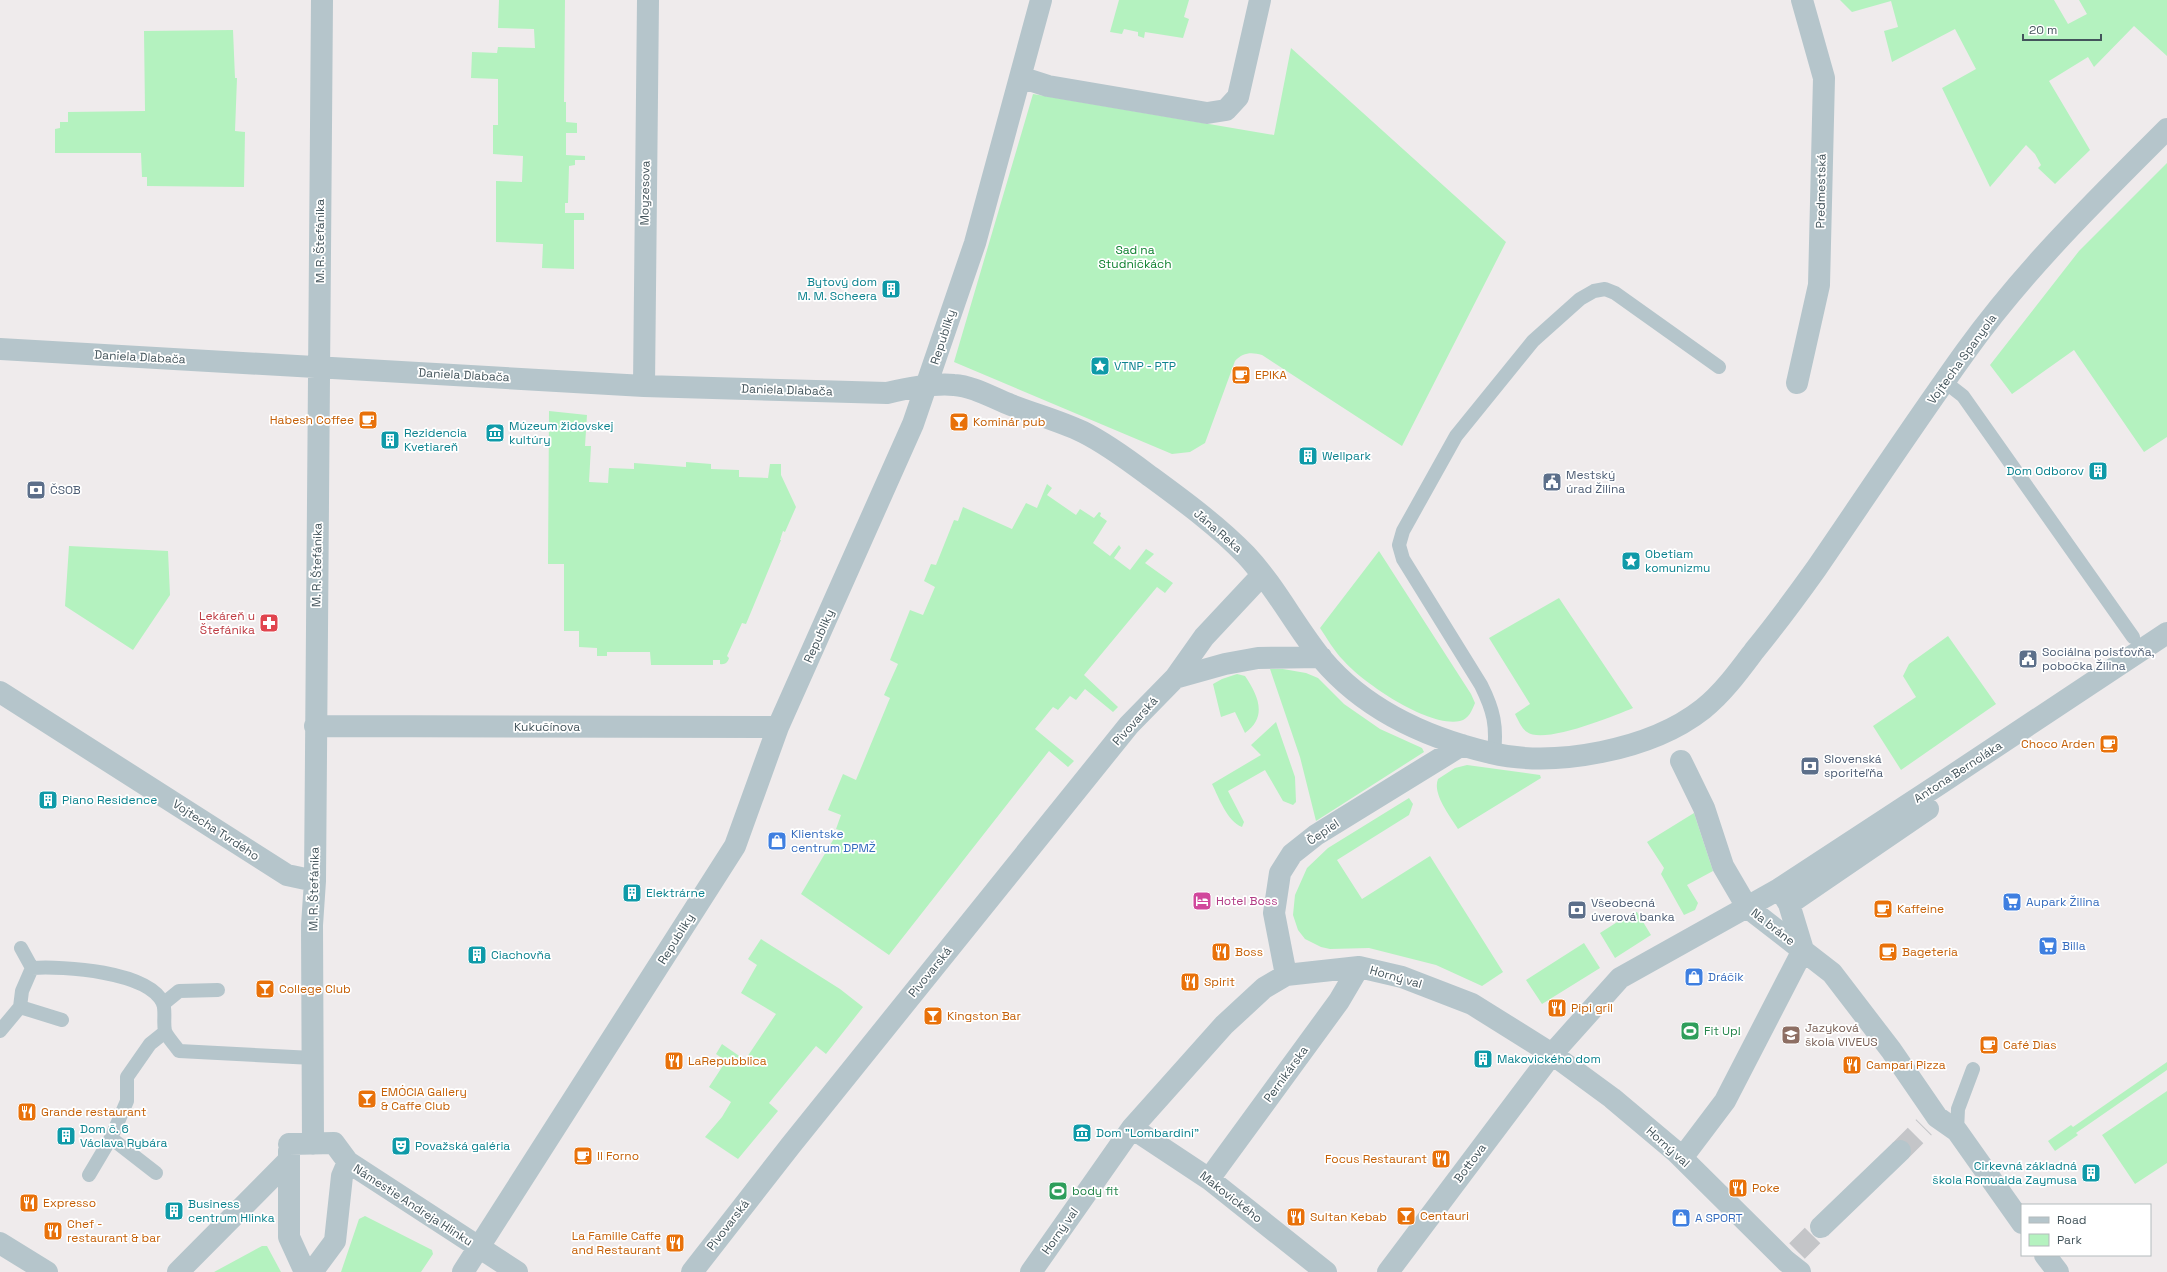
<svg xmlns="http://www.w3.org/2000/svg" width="2167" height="1272" viewBox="0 0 2167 1272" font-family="'Space Grotesk',sans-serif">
	<rect width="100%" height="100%" fill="#efebec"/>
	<path fill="#b4f2bf" d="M499 0H565L564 102H566V122L577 123V133H566V155L585 156V160H575V165L569 166 568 203H565V213H584V220H574V269L542 268 543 244 496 242V181L522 182 523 156 493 154V125H498V79L471 78 472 52 497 53 498 47 535 48 534 29 498 28Z
		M1119 0H1189L1184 17 1189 19 1183 38 1145 32 1144 38 1138 36V32L1124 29 1122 34 1110 32Z
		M1840 0H2054L2068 24 2087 14 2079 0H2167V56L2134 26 2094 67 2088 57 2049 81 2090 150 2055 184 2038 168 2041 165 2035 154 2026 145 1990 187 1942 88 1976 69 1955 29 1892 62 1884 31 1898 27 1891 1 1852 12Z
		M233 30 235 78H237L235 131 245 132 244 187 147 186V177H142L141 153H55V129L60 128V122H68V112L145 111 144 31Z
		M1291 48 1506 242 1402 446 1262 355C1252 352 1243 352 1235 361L1205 443 1190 452 1172 454 954 362 1033 94 1274 135Z
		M2167 163V437L2144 452 2074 350 2012 394 1990 365 2079 251Z
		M549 411 587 415 585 446H591L589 482 608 483 609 468 634 469V463L686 467V462L711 464V469L739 470V477L768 478 770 464H781V475L796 507 785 532 783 531 780 540H781L746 624 742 623 727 656 729 658C728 662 725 665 720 664V660H713V665H651L650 652H607V656H597V648L579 647V631H564V564H548Z
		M1047 484 1052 488 1047 495 1076 515 1080 509 1094 518 1099 512 1101 513 1100 516 1107 521 1093 543 1110 556 1119 545 1121 548 1114 558 1130 570 1146 549 1154 554 1145 563 1173 583 1165 593 1157 587 1084 675 1118 707 1113 712 1085 689 1076 700 1070 696 1058 710 1053 707 1035 729 1074 761 1068 767 1049 751 889 955 801 894 839 830 836 829 841 815 828 810 843 774 856 780 890 698 884 695 898 664 890 660 910 610 923 615 935 587 924 581 931 564 936 565 954 520 958 521 963 507 1012 529 1026 503 1037 508Z
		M69 546 168 551 170 595 133 650 65 606Z
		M1379 551 1471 694 1475 703C1472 710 1469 719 1460 721 1429 728 1363 683 1343 660 1334 651 1327 638 1320 628Z
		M1559 598 1633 708C1614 716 1543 745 1527 732 1522 729 1518 720 1515 714L1530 704 1489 638Z
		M1948 636 1996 704 1901 770 1873 726 1916 697 1903 676 1909 664Z
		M1270 669H1283L1306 673 1318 678 1344 704 1380 729 1422 748 1424 752 1316 821 1300 757Z
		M1237 674 1245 676C1258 695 1268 717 1245 733L1235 712 1221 717 1213 684 1222 679Z
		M1276 722 1295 777 1296 802 1293 805 1283 801 1265 770 1228 791 1244 822 1242 827C1227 821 1219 798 1212 784L1261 755 1251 745Z
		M1467 765 1540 775 1541 778 1458 829C1450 816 1432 794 1438 779L1455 768Z
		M1409 798 1413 804 1409 815 1337 860 1362 899 1430 856 1503 972 1482 986 1436 965 1369 948 1330 949 1321 947 1305 939 1298 930 1293 915 1295 895 1307 868 1328 848Z
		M1694 813 1713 871 1687 885 1698 903 1695 910 1684 915 1661 874 1664 868 1647 842Z
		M1633 912H1637L1651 935 1615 958 1600 933Z
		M761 939 840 989 863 1007 826 1054 816 1046 769 1103 778 1111 738 1159 705 1137 722 1117 731 1102 709 1087 726 1061 716 1054 722 1044 745 1060 776 1014 741 993 757 965 748 959Z
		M1584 943 1600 968 1542 1004 1526 980Z
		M2167 1062V1070L2076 1133 2078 1135 2055 1151 2048 1141 2071 1125 2073 1127Z
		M2167 1091V1163L2135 1184 2102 1135Z
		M365 1216 432 1250 433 1254 421 1272H341L359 1219Z
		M262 1246H267L281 1272H214Z"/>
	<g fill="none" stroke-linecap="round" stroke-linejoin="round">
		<path stroke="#c4c5c8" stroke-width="22" stroke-dasharray="22 11" stroke-linecap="butt" d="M1900 1151 1924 1127
			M1797 1251 1821 1227"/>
		<path stroke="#b5c5cb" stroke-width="14" d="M1945 382 1963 396 2133 637
			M1494 754C1497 726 1494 711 1481 685L1403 559 1399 545 1403 531 1456 436 1533 341 1580 299 1594 291 1605 289 1615 293 1719 367
			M21 948 32 968C63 966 148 971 163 1003 166 1011 163 1022 165 1031 167 1037 175 1045 179 1051L313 1058
			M163 1004 179 991 218 990
			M20 1007 62 1020
			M0 1031 20 1007 22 991 32 968
			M1957 1131 1958 1109 1973 1069
			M111 1138 156 1173
			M89 1175 111 1138 127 1101V1077L150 1044 165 1032"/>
		<path stroke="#b5c5cb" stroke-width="22" d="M1020 77 1048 86 1207 113 1226 110 1238 97 1260 0
			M0 349 644 386 887 393C908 388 933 383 954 385 973 386 993 398 1011 405 1034 414 1060 421 1083 432 1105 443 1127 459 1147 474 1181 499 1217 525 1246 555 1276 587 1295 626 1322 659 1365 710 1427 738 1491 753 1555 768 1651 750 1703 709 1723 693 1739 671 1754 651 1776 624 1796 597 1816 569 1866 496 1915 422 1966 351 2025 269 2096 200 2167 129
			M1797 383 1819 285 1824 78 1802 0
			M644 386 648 0
			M1175 678 1225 664 1258 658 1321 657
			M0 692 287 875 315 881
			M315 726 778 727
			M1681 761 1704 808 1723 866 1747 907 1779 889 1941 783 2167 633
			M1781 891 1789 904 1803 950
			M1789 904 1928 809
			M1286 975 1274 913 1280 873 1292 854 1316 835 1462 745
			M1132 1128 1209 1179 1326 1272
			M289 1144 334 1143 348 1162 517 1272
			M313 1144 312 925 315 881 322 0
			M289 1151V1237L305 1272
			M1682 1158 1725 1101 1803 950
			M1209 1179 1339 1001 1359 967
			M1821 1227 1900 1151
			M0 1243 47 1272
			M2045 1255 2058 1272
			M178 1272 289 1160
			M312 1272 335 1241 342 1176 348 1162
			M463 1272 735 846 778 727 913 424 975 243 1041 0
			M692 1272 791 1145 1129 725 1175 678 1204 637 1262 575
			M1031 1272 1132 1128 1224 1025 1264 988 1286 975 1359 967 1402 977 1472 1004 1552 1054 1612 1098 1675 1151 1786 1261 1800 1272
			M1388 1272 1552 1054 1620 978 1747 907 1832 973 1891 1050 1937 1117 1957 1131 2022 1223"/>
	</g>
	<defs>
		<g id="building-square" transform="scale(1)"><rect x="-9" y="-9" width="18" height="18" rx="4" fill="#0f9aa8" stroke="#fff"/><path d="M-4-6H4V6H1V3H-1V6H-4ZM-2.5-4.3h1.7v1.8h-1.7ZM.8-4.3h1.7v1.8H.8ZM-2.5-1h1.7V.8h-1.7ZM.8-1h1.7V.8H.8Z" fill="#fff"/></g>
		<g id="sight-square" transform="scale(1)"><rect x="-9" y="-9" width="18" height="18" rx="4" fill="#0f9aa8" stroke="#fff"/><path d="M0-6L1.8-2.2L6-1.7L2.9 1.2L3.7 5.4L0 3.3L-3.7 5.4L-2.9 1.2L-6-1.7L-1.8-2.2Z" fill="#fff"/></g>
		<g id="cafe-square" transform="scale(1)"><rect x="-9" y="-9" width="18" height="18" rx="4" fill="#e8710a" stroke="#fff"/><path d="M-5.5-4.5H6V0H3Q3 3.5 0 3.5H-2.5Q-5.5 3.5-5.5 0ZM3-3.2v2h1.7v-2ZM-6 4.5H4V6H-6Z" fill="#fff"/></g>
		<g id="bar-square" transform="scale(1)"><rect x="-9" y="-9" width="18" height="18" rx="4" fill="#e8710a" stroke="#fff"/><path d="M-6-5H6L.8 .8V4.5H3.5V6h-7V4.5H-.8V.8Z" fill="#fff"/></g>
		<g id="museum-square" transform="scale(1)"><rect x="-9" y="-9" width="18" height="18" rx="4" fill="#0f9aa8" stroke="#fff"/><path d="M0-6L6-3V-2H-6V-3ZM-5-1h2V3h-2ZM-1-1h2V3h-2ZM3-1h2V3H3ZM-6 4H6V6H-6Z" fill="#fff"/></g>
		<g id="civic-square" transform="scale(1)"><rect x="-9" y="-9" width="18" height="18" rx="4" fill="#5c6f8a" stroke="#fff"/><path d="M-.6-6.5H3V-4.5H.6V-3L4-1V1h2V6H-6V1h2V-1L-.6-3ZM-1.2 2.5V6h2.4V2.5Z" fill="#fff"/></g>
		<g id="bank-square" transform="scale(1)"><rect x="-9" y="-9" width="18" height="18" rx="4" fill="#5c6f8a" stroke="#fff"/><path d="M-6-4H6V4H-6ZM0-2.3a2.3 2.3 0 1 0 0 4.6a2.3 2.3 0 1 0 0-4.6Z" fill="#fff"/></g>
		<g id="pharmacy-square" transform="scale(1)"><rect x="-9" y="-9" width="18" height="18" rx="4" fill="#e0444e" stroke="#fff"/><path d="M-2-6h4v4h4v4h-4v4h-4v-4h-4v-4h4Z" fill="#fff"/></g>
		<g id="shop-square" transform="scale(1)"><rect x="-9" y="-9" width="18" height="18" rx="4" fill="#3f7fe0" stroke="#fff"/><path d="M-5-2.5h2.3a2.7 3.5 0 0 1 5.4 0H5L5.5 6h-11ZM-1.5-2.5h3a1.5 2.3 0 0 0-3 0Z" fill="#fff"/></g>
		<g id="hotel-square" transform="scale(1)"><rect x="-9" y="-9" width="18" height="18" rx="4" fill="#d1479c" stroke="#fff"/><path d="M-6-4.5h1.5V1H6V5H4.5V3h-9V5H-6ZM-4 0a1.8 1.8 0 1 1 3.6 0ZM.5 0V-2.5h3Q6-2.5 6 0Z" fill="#fff"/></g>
		<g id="supermarket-square" transform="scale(1)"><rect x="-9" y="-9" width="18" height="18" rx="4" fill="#3f7fe0" stroke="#fff"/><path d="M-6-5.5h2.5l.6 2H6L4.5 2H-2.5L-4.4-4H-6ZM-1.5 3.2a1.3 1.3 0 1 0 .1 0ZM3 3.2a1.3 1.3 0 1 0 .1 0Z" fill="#fff"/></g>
		<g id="restaurant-square" transform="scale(1)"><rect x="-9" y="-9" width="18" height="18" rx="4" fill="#e8710a" stroke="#fff"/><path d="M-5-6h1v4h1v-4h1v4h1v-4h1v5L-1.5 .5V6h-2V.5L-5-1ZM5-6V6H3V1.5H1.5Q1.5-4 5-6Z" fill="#fff"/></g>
		<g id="stadium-square" transform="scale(1)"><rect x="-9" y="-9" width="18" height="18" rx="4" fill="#2e9e5b" stroke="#fff"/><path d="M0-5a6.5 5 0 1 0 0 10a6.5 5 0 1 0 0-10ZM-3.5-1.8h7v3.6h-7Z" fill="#fff"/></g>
		<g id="school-square" transform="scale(1)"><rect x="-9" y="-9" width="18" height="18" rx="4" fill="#8d6e63" stroke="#fff"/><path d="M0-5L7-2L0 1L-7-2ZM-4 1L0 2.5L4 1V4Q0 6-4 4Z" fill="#fff"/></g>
		<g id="theatre-square" transform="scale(1)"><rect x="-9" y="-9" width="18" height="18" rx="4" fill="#0f9aa8" stroke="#fff"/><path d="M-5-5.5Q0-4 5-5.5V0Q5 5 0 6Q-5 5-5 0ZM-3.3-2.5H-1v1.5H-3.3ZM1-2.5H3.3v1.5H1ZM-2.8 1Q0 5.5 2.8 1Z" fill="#fff"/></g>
	</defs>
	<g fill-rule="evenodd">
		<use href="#building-square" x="891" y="289"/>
		<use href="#sight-square" x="1100" y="366"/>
		<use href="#cafe-square" x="1241" y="375"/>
		<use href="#cafe-square" x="368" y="420"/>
		<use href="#bar-square" x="959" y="422"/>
		<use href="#museum-square" x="495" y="433"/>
		<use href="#building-square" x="390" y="440"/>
		<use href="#building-square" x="1308" y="456"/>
		<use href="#building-square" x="2098" y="471"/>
		<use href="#civic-square" x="1552" y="482"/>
		<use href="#bank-square" x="36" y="490"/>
		<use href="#sight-square" x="1631" y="561"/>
		<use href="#pharmacy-square" x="269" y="623"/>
		<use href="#civic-square" x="2028" y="659"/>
		<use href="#cafe-square" x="2109" y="744"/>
		<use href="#bank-square" x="1810" y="766"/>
		<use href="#building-square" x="48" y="800"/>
		<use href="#shop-square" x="777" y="841"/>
		<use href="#building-square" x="632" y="893"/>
		<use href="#hotel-square" x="1202" y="901"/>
		<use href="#supermarket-square" x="2012" y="902"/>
		<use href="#cafe-square" x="1883" y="909"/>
		<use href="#bank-square" x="1577" y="910"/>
		<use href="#supermarket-square" x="2048" y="946"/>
		<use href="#restaurant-square" x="1221" y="952"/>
		<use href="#cafe-square" x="1888" y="952"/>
		<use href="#building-square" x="477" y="955"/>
		<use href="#shop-square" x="1694" y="977"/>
		<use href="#restaurant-square" x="1190" y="982"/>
		<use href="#bar-square" x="265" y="989"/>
		<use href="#restaurant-square" x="1557" y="1008"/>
		<use href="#bar-square" x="933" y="1016"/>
		<use href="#stadium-square" x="1690" y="1031"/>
		<use href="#school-square" x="1791" y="1035"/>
		<use href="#cafe-square" x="1989" y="1045"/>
		<use href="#building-square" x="1483" y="1059"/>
		<use href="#restaurant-square" x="674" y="1061"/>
		<use href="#restaurant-square" x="1852" y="1065"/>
		<use href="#bar-square" x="367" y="1099"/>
		<use href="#restaurant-square" x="27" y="1112"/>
		<use href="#museum-square" x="1082" y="1133"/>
		<use href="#building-square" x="66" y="1136"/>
		<use href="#theatre-square" x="401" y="1146"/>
		<use href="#cafe-square" x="583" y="1156"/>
		<use href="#restaurant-square" x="1441" y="1159"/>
		<use href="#building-square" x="2091" y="1173"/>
		<use href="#restaurant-square" x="1738" y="1188"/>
		<use href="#stadium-square" x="1058" y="1191"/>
		<use href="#restaurant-square" x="29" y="1203"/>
		<use href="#building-square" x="174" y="1211"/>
		<use href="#bar-square" x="1406" y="1216"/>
		<use href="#restaurant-square" x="1296" y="1217"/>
		<use href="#shop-square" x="1681" y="1218"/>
		<use href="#restaurant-square" x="53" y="1231"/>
		<use href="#restaurant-square" x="675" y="1243"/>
	</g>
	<g text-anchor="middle" stroke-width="3.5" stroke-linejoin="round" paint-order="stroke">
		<g font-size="12" fill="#43545b" stroke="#fff">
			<text transform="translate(1821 191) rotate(-89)" y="4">Predmestská</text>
			<text transform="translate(645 193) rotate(-89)" y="4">Moyzesova</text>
			<text transform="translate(320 241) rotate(-90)" y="4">M. R. Štefánika</text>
			<text transform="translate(943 337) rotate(-72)" y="4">Republiky</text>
			<text transform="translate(140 357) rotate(3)" y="4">Daniela Dlabača</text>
			<text transform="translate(1962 359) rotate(-54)" y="4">Vojtecha Spanyola</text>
			<text transform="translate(464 375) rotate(3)" y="4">Daniela Dlabača</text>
			<text transform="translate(787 390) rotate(2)" y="4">Daniela Dlabača</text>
			<text transform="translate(1218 531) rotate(41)" y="4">Jána Reka</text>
			<text transform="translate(317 565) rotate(-89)" y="4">M. R. Štefánika</text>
			<text transform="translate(819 636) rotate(-66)" y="4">Republiky</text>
			<text transform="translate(1135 721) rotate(-48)" y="4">Pivovarská</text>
			<text x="547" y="731">Kukučínova</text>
			<text transform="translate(1958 772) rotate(-33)" y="4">Antona Bernoláka</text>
			<text transform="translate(216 830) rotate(33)" y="4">Vojtecha Tvrdého</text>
			<text transform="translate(1323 832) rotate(-34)" y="4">Čepiel</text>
			<text transform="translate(314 889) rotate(-89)" y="4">M. R. Štefánika</text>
			<text transform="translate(1773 927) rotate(38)" y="4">Na bráne</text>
			<text transform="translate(676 939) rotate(-58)" y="4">Republiky</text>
			<text transform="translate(930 972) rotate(-51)" y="4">Pivovarská</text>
			<text transform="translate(1396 977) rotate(16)" y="4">Horný val</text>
			<text transform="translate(1286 1074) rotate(-54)" y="4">Pernikárska</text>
			<text transform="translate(1668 1147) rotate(42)" y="4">Horný val</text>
			<text transform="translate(1470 1163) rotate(-53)" y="4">Bottova</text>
			<text transform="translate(1231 1197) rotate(38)" y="4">Makovického</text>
			<text transform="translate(413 1205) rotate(33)" y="4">Námestie Andreja Hlinku</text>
			<text transform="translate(728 1225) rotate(-52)" y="4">Pivovarská</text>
			<text transform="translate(1060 1231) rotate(-55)" y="4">Horný val</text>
		</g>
		<g font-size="12" fill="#0e812f" stroke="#fff">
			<text x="1135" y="254">Sad na<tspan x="1135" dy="14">Studničkách</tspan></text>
		</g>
		<g font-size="12" fill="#0d838f" stroke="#fff" text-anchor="start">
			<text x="877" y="286" text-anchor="end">Bytový dom<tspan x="877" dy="14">M. M. Scheera</tspan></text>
			<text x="1114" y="370">VTNP - PTP</text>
			<text x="509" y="430">Múzeum židovskej<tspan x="509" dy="14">kultúry</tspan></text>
			<text x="404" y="437">Rezidencia<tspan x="404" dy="14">Kvetiareň</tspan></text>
			<text x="1322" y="460">Wellpark</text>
			<text x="2084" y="475" text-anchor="end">Dom Odborov</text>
			<text x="1645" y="558">Obetiam<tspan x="1645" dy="14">komunizmu</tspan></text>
			<text x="62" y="804">Piano Residence</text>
			<text x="646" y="897">Elektrárne</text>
			<text x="491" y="959">Ciachovňa</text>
			<text x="1497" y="1063">Makovického dom</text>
			<text x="80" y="1133">Dom č. 6<tspan x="80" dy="14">Václava Rybára</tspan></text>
			<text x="1096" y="1137">Dom "Lombardini"</text>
			<text x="415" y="1150">Považská galéria</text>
			<text x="2077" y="1170" text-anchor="end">Cirkevná základná<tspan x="2077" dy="14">škola Romualda Zaymusa</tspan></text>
			<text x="188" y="1208">Business<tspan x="188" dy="14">centrum Hlinka</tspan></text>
		</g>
		<g font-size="12" fill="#c56008" stroke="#fff" text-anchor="start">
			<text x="1255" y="379">EPIKA</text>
			<text x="354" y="424" text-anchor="end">Habesh Coffee</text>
			<text x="973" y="426">Kominár pub</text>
			<text x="2095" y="748" text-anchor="end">Choco Arden</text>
			<text x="1897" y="913">Kaffeine</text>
			<text x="1235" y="956">Boss</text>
			<text x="1902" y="956">Bageteria</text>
			<text x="1204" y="986">Spirit</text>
			<text x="279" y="993">College Club</text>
			<text x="1571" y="1012">Pipi gril</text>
			<text x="947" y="1020">Kingston Bar</text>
			<text x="2003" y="1049">Café Dias</text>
			<text x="688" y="1065">LaRepubblica</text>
			<text x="1866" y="1069">Campari Pizza</text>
			<text x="381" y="1096">EMÓCIA Gallery<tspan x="381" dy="14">&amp; Caffe Club</tspan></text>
			<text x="41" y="1116">Grande restaurant</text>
			<text x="597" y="1160">Il Forno</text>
			<text x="1427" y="1163" text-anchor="end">Focus Restaurant</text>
			<text x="1752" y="1192">Poke</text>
			<text x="43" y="1207">Expresso</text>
			<text x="1420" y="1220">Centauri</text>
			<text x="1310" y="1221">Sultan Kebab</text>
			<text x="67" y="1228">Chef -<tspan x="67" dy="14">restaurant &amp; bar</tspan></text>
			<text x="661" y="1240" text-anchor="end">La Famille Caffe<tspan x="661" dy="14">and Restaurant</tspan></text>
		</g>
		<g font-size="12" fill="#4e5e75" stroke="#fff" text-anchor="start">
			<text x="1566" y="479">Mestský<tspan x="1566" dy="14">úrad Žilina</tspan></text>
			<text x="50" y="494">ČSOB</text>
			<text x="2042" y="656">Sociálna poisťovňa,<tspan x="2042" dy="14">pobočka Žilina</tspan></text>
			<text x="1824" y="763">Slovenská<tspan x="1824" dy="14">sporiteľňa</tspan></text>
			<text x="1591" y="907">Všeobecná<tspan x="1591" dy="14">úverová banka</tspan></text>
		</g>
		<g font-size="12" fill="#be3a42" stroke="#fff" text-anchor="end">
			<text x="255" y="620">Lekáreň u<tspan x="255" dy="14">Štefánika</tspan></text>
		</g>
		<g font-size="12" fill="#366cbe" stroke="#fff" text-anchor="start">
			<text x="791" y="838">Klientske<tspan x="791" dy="14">centrum DPMŽ</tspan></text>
			<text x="2026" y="906">Aupark Žilina</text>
			<text x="2062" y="950">Billa</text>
			<text x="1708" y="981">Dráčik</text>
			<text x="1695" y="1222">A SPORT</text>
		</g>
		<g font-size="12" fill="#b23c85" stroke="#fff" text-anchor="start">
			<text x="1216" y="905">Hotel Boss</text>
		</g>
		<g font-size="12" fill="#785e54" stroke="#fff" text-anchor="start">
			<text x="1805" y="1032">Jazyková<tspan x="1805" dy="14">škola VIVEUS</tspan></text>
		</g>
		<g font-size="12" fill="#27864d" stroke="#fff" text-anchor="start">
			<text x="1704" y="1035">Fit Up!</text>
			<text x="1072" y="1195">body fit</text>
		</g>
	</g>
	<rect x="2021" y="1204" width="130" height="52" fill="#ffffff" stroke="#b4bbbd"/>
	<rect x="2029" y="1217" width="20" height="6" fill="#b5c5cb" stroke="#b4bbbd"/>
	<text x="2057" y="1224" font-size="12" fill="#43545b">Road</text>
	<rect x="2029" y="1234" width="20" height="12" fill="#b4f2bf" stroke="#b4bbbd"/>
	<text x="2057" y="1244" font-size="12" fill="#43545b">Park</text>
	<path d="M2023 34v6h78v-6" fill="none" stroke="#43545b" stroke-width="2"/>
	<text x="2029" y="34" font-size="12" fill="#43545b" stroke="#ffffff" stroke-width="3" paint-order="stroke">20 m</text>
</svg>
